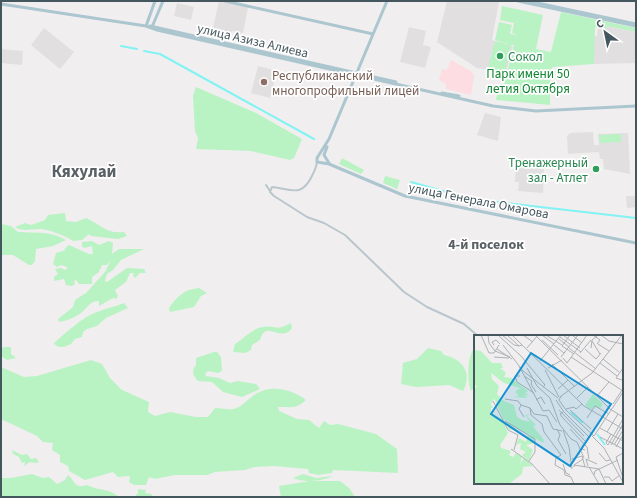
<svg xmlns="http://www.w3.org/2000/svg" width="637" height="498" viewBox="0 0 637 498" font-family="'Source Sans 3',sans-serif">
	<rect width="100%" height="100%" fill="#f1eeef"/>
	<path fill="#e2dfe1" d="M219 1 248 7 243 33 232 31 229 41 211 37Z
		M447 1H499L492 40 513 46 506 73 477 68 437 42Z
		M177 3 194 7 191 20 174 16Z
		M607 26 636 32V63L594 64V36H597L598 27 606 29Z
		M409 27 426 31 423 45 431 47 425 68 400 62Z
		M44 28 74 52 60 69 31 45Z
		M1 49 23 51 22 65 1 63Z
		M258 66 277 71 270 98 251 93Z
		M485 113 501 117 498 141 477 135Z
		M593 132 594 145H599L598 134 628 133 630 174 604 169 603 159H600L599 152 568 154 567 136 570 133Z
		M516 166 544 168 543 193 518 191 519 182H515Z
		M626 196H636V207L627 208Z"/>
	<path fill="#fddde1" d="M451 60 472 72 474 76 471 95 446 89V84L439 80 442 69 447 70Z"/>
	<path fill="#b9f3c3" d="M502 6 543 15 536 49 551 52 561 12 636 28V32L607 26 606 29 595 27 594 64 553 67 550 72V105L496 100 499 85H504L514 45H511L505 72 488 68 495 41 508 44 495 40 499 22 512 25 510 34 504 33 518 35 512 33 514 23 500 20Z
		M196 87 256 113 302 139 294 158 290 160 251 151 196 149 198 138 195 131 193 96Z
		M621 134V142L600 143 599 135Z
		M342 158 364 170 361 174 339 164Z
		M385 176 400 180 397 189 383 183Z
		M65 213 66 221 76 222 86 218C102 225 106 234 124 232L127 236 118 239 91 236 89 234 82 240 73 241C66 236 48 229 40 229 32 229 22 232 15 227L25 223 31 225 45 220 48 215Z
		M1 224 11 226 18 232C35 233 51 231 66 240L53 246 36 249 35 261 32 265H29L13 255H1Z
		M92 241 99 245 109 241 113 243 112 254 119 249H144L121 260 113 270 107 274 105 281 107 282 127 268 144 269 146 273H140L135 278 133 276 134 273H130L126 282 115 290 118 296 116 299 113 298 99 306V301C89 300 86 311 78 315 74 318 65 321 59 322L58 319 73 307 75 300 86 293 105 272 111 260 107 265H102L99 272 92 277V284H79L76 280 74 281 75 284 72 286 66 285 64 279 54 281V277L58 274 55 269 61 268 65 270 68 268 62 265 57 267 53 264 56 253 66 250 64 249 69 245 89 254H93L92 246 84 248 82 246V242Z
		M199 288 207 293 201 296 194 307 170 312 169 308C177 296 185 289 199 288Z
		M124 303 128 308 106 318 97 326 87 329 83 332 82 337 75 339 71 344C66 347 57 349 54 343 67 332 81 318 97 312 106 308 115 307 124 303Z
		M291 323 292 328C281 344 266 318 260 340L252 345 251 350 245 353 233 352 235 344C243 339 253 328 263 327 278 325 274 332 291 323Z
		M5 347H11V354L16 358 7 360 1 356V348Z
		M428 348 441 351 444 355C462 359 473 372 463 391L449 385 416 387 401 384 403 363 417 359Z
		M475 348V387L471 391C467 383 467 353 475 348Z
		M214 352H217L221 357 222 371 218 373 208 371 205 374 206 376 219 378 230 383 238 381 256 384 260 389 242 397 223 392 212 382 198 381C193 376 191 371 196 365V358Z
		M91 360 102 364 110 378 122 390 149 402 148 412 155 416 170 412 196 417H208L215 408C221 408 228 410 234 409 243 406 247 400 254 395 270 384 291 389 306 400 297 409 290 407 278 407L279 411 297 419 309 420 319 428 324 421 330 425 338 424 376 434 397 449 398 473 333 470 332 473 318 475 309 473 308 469 274 466 254 467 245 470 215 472 207 475H175L155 479 149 477 146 485H134L129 482 130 476 118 477 113 472 85 480 69 471 68 466 60 462V455L52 450 53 443 43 442 37 436 1 419V367L24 377 37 376Z
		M12 450 22 455 27 454 31 459 36 458 39 462 36 463 30 462 24 466 25 462 22 463 19 457 13 454Z
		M32 474 43 478 49 477 57 484 65 480 68 475C76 482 74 489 87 485 101 492 107 487 119 497H1V478H11Z
		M303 474 316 478 333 476C324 481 303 483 293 478Z
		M310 481H340L349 488 355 497H281L279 486Z
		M138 489 146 490 145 493 151 494 154 497H134L138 493Z"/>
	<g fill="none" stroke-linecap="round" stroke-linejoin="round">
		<path stroke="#82f3f2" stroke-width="2" d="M121 46 137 49
			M144 51 160 54 314 139
			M411 182 471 199 636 218"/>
		<path stroke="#b9c7cd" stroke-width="2" d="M317 161C317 167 314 171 312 176 301 198 292 189 272 187L270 192 274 196 307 217 324 223 345 235 404 292 427 307 464 324 478 336
			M266 185 270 191"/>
		<path stroke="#acc6d0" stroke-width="3" d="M225 1 373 34
			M387 1 329 139 317 158V162L329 164 405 196 636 243
			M518 1 636 26
			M528 1 636 24
			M1 4 146 26 157 30 493 106 536 111 636 106
			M146 26 155 1
			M150 26 396 82
			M152 27 163 1
			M442 93 459 96
			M327 147 324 155 329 163"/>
	</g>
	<g fill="#2e9e5b" stroke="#fff" stroke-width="1.5">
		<circle cx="500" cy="56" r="4"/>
		<circle cx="596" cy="169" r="4"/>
	</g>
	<circle fill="#8d6e63" stroke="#fff" stroke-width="1.5" cx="264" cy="82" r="4"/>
	<g text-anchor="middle" stroke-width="3.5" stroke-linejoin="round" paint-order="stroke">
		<g font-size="13" fill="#45575e" stroke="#fff">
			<text transform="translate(253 40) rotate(13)" y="5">улица Азиза Алиева</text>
			<text transform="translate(479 200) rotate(11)" y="5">улица Генерала Омарова</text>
		</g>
		<g font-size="13" fill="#27864d" stroke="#fff" text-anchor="start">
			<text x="508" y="61">Сокол</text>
			<text x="588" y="167" text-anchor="end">Тренажерный<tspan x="588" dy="15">зал - Атлет</tspan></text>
		</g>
		<g font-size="13" fill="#0f8531" stroke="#fff">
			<text x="528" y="78">Парк имени 50<tspan x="528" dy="15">летия Октября</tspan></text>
		</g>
		<g font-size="13" fill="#785e54" stroke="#fff" text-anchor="start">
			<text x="272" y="80">Республиканский<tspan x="272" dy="15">многопрофильный лицей</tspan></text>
		</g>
		<g font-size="14" font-weight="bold" fill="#5a6164" stroke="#fff">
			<text x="486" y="249">4-й поселок</text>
		</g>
		<g font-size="17" font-weight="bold" fill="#5a6164" stroke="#fff">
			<text x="84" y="177">Кяхулай</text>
		</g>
	</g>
	<g transform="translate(474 335)">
		<rect width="149" height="149" fill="#f1eeef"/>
		<path d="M0 15 7 16 18 28H27L29 33H26L32 38 30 42 37 43 54 56 51 58 55 60 48 61H52L53 63 39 62 45 61 41 57 44 54H48L30 48 17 38 18 44 25 51 23 59 30 66 40 70 43 82 48 85 56 87 51 80 56 79 53 81 62 90 59 91 70 105 69 108 61 103V108L52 110 59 115 55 126 48 120 52 117 46 114 47 108 42 110 45 103 52 107 53 101H58L36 90 39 95 34 94 35 87 29 84 21 65 19 64 18 69 15 66 19 73H17V77L34 89 31 91 34 98 26 110 27 113 37 116 35 120 39 122 42 118 48 122 46 129 50 123 59 131 49 132 48 139 35 149H0V54L3 52 0 48ZM119 59 129 69 126 74 121 71 117 75 111 70Z" fill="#b9f3c3"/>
		<path fill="none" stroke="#82f3f2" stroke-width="2" d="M97 77 109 88M123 99 131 110"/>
		<path fill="none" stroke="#acb2b5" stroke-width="1" d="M7 0 15 18H20L25 10M14 0 15 8 21 16 36 22M28 0 40 10 45 11M33 0 45 11 48 10M38 0 110 71 149 94M49 0 59 7M61 0 136 74 149 82M68 0 80 9M72 0 88 10M89 0 106 13M96 0 88 11 100 19M98 0 108 8M119 0 126 5 123 9M127 0 135 6 149 9M25 1 47 21 71 50 69 52M86 2 107 17M85 4 95 12M68 5 84 20M118 6 126 19M124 9 135 16M20 10 18 7 22 5 26 9M29 10 49 36 84 63M80 10 90 18M53 13 64 0M95 13 122 34M117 13 118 5 124 0M23 14 38 24M111 14 122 24 127 18M106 18 117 5M20 22 35 23M87 22 104 0M97 22 149 56M89 23 93 28 113 0M129 24 145 37M66 26 87 0M126 28 143 41M78 29 101 52M45 31 69 76M53 33 63 51 76 63M74 33 88 25M71 35 85 62M46 41H41L43 47 60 58M50 41 58 46 57 49 62 57M148 45 142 43 149 33M84 54 94 45M87 61 85 65 92 75 120 101 149 57M123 61 135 47M86 62 118 38 148 0M76 63 86 90 97 104 103 107 110 123M103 63 114 52M31 64 44 66 47 70M62 65 67 62 71 69M82 65 90 77 116 103M19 66 34 95 44 100 40 115M139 69 148 55M56 73 57 80 68 89 70 97 87 120 82 123 81 130 90 135 91 140 97 142 100 149M92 74 100 72 102 74 108 69M85 75 110 101M96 75 117 94M69 76 75 75 83 87M89 77 86 79 88 82 112 107M50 82 45 74 47 70 56 73 60 79 73 81 79 94 88 96M113 83 121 71 135 79M31 86 61 104V117L55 126M126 93 149 106M83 94 86 100 84 105 92 119M96 94 113 112 115 124M89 95 95 112 98 134M133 97 144 79M118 101 130 113 149 147M126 102 149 114M134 110 149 84M134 110 132 108 137 99M137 110 149 89M140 110 149 95M142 112 149 100M37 114 58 129 76 149M125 118 132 126 136 125M149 118 142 122 149 143M106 119H103L108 114 111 115M98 124 108 121 111 132M89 129 92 138 96 140M100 130 125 134M114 131 112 124 123 129M100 132V130L109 124M115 132 125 149M125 134 132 149M120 140 121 136 144 125M130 142H135L138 146 146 140"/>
		<path fill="#1691d2" fill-opacity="0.15" stroke="#1691d2" stroke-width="2" d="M57 18 137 69 96 131 17 79Z"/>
		<rect width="149" height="149" fill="none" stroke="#45575e" stroke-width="2"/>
	</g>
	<rect width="637" height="498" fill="none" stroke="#45575e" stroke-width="4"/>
	<g transform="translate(605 32) rotate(327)" stroke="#ffffff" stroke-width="3" paint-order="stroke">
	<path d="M0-3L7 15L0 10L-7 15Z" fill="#45575e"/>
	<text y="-6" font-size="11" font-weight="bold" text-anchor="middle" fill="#45575e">С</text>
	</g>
</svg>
